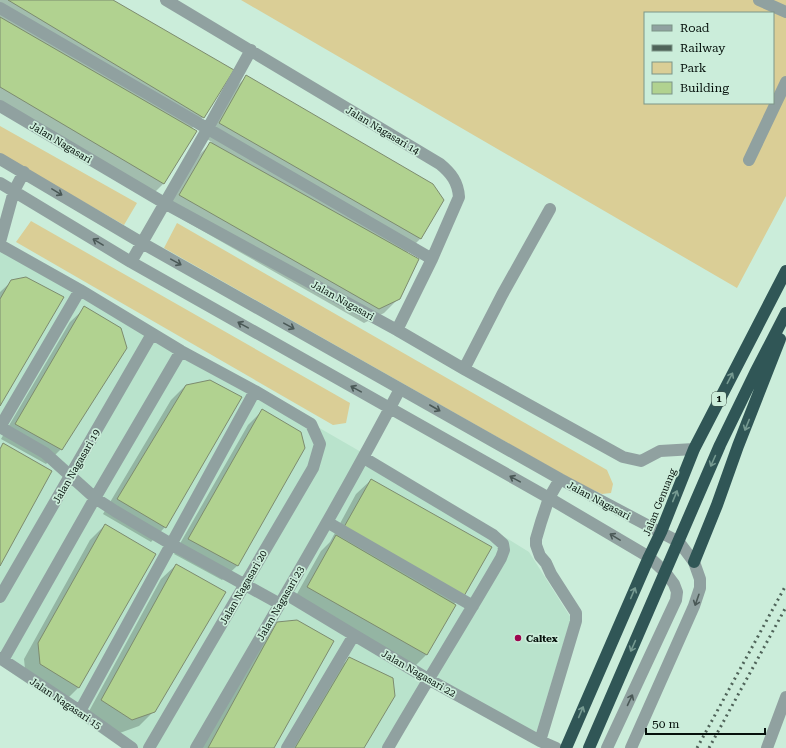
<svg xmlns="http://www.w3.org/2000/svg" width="786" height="748" viewBox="0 0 786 748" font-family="'Roboto Serif',serif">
	<rect width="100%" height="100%" fill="#cbedda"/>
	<path fill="#b9e3cc" d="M0 244 446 501 529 552 571 618 533 743 430 686 394 748H122L0 665Z"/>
	<path fill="#dace96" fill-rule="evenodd" d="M241 0H786V196L737 288ZM645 13H773V103H645Z
		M0 126 137 203 124 225 0 154Z
		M31 221 350 403 346 423 333 425 16 242Z
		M177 223 607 470 613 484 611 493 602 494 580 484 164 248Z"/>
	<path fill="#0003" d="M0 0H112L203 117 191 129 164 183 149 198 0 110Z
		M247 76 443 200 420 239 406 253 399 298 384 313 364 323 166 210 196 158 212 142 205 138 232 91Z
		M12 281 0 404V292Z
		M85 308 61 449 46 464 1 439 70 322Z
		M186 385 165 527 151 542 103 514 171 400Z
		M262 411 304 448 237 566 222 580 174 554 248 425Z
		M371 480 464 595 454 604 455 605 426 655 412 669 293 601 321 551 330 542 356 494Z
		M105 525 79 687 64 702 26 679 24 659 90 540Z
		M176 565 154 711 139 726 117 734 87 715 161 579Z
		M278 623 273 748H202L263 638Z
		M349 658 363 748H290L335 673Z"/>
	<path fill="#b1d290" stroke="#7d8b6f" d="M8 0H113L234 70 204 118Z
		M0 17 197 131 164 184 0 87Z
		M246 75 433 184 444 200 421 239 219 123Z
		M210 142 419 259 400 299 379 309 179 195Z
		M26 277 64 297 0 406V299L11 280Z
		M84 306 121 328 127 348 62 450 15 424Z
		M210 380 242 397 166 528 117 499 186 385Z
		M262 409 301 432 305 448 238 566 188 539Z
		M3 443 52 471 0 566V449Z
		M371 479 492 547 464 596 344 527Z
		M105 524 156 554 79 688 40 664 38 643Z
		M336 535 456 605 427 655 307 587Z
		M176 564 226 592 155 712 132 720 101 700Z
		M297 620 334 641 274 748H208L277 622Z
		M349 657 393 678 395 696 364 748H295Z"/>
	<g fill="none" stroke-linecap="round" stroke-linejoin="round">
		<path stroke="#90a1a0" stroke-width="12" d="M166 0 440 164C451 173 458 182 459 197L432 259 397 330
			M759 0 786 12
			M0 8 432 259
			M0 106 166 204 397 330 464 369 623 457 641 461 660 451 694 449
			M0 159 142 243 560 479 679 542 694 562 700 579V588L694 606 631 748
			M749 160 786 82
			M0 183 131 262 549 498 649 557 665 572 674 584 677 592 676 600 607 748
			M0 242 14 191 24 172
			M0 245 80 290 181 351 255 391 311 424 320 444 313 468 149 748
			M131 262 208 128 251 50
			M464 369 502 295 550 209
			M0 427 45 453 95 498 115 511 171 544 280 604
			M0 427 80 290
			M364 458 493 535 503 544 504 550 501 558C464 622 425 684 388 748
			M327 522 473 606
			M286 594 354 635 428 679 540 741 556 748
			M0 597 152 334
			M0 658 80 711 132 748
			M3 660 95 498 181 351
			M80 711 255 391
			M540 741 576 621V613L551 574 546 563 540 556 536 545V539L541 522 549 498 560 479
			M196 748C265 629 336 511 400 389
			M287 748 354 635
			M767 748 786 697"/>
		<path stroke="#305656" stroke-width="12" d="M694 562 717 505 738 446 780 339
			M566 748 649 557 661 532 694 449 786 271
			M589 748 720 445 755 373 786 313"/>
		<path stroke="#4f6359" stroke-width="3" stroke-dasharray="2 4" stroke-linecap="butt" d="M697 748 786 585
			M709 748 786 607"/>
	</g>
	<defs><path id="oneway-shaft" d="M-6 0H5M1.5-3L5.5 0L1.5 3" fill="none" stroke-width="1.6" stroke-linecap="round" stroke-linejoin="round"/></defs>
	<g stroke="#4a5856">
		<use href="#oneway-shaft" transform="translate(57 192) rotate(31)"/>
		<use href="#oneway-shaft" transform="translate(98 242) rotate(-149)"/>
		<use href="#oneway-shaft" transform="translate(176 262) rotate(29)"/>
		<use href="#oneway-shaft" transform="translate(243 325) rotate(-151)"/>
		<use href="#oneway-shaft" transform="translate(289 326) rotate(29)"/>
		<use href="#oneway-shaft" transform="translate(356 389) rotate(-151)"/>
		<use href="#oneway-shaft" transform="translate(435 408) rotate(30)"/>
		<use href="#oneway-shaft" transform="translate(515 479) rotate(-151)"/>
		<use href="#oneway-shaft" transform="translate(615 537) rotate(-149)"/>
		<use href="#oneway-shaft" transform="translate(697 600) rotate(109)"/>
		<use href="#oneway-shaft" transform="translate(630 700) rotate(-65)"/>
	</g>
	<g stroke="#769a91">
		<use href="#oneway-shaft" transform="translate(730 378) rotate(-63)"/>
		<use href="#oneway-shaft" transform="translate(747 425) rotate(112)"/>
		<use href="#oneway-shaft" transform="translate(713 461) rotate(114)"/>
		<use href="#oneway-shaft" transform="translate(675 496) rotate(-68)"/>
		<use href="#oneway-shaft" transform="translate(633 593) rotate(-67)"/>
		<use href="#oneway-shaft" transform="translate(633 646) rotate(114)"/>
		<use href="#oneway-shaft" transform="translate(581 712) rotate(-67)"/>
	</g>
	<circle fill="#9d054e" stroke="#cbedda" stroke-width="1.5" cx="518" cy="638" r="4"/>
	<g text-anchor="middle" stroke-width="3.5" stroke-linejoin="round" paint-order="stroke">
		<rect fill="#cbedda" stroke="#405249" stroke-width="1" x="712" y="392" width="14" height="14" rx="3"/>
		<g font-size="9" font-weight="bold" fill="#05100b">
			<text x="719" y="402">1</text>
		</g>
		<g font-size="10" fill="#05100b" stroke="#cbedda">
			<text transform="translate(383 130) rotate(31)" y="4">Jalan Nagasari 14</text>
			<text transform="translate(61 142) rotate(31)" y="4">Jalan Nagasari</text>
			<text transform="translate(343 300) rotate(29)" y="4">Jalan Nagasari</text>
			<text transform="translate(76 466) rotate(-60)" y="4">Jalan Nagasari 19</text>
			<text transform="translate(599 500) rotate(28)" y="4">Jalan Nagasari</text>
			<text transform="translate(659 502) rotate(-68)" y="4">Jalan Genuang</text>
			<text transform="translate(243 587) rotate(-60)" y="4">Jalan Nagasari 20</text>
			<text transform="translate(280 603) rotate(-60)" y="4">Jalan Nagasari 23</text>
			<text transform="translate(419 673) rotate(30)" y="4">Jalan Nagasari 22</text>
			<text transform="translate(66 703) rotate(34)" y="4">Jalan Nagasari 15</text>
		</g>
		<g font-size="10" font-weight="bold" fill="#05100b" stroke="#cbedda" text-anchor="start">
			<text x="526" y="642">Caltex</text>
		</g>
	</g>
	<rect x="644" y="12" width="130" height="92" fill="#cbedda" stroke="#7c9587"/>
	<rect x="652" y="25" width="20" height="6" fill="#90a1a0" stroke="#7c9587"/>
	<text x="680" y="32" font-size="12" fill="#05100b">Road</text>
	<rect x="652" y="45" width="20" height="6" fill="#4f6359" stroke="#7c9587"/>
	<text x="680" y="52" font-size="12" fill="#05100b">Railway</text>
	<rect x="652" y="62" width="20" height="12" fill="#dace96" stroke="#7c9587"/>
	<text x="680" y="72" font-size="12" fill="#05100b">Park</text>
	<rect x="652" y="82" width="20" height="12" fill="#b1d290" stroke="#7c9587"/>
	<text x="680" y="92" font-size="12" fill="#05100b">Building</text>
	<path d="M646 728v6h119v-6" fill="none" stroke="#05100b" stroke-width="2"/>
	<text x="652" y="728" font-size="12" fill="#05100b" stroke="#cbedda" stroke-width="3" paint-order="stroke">50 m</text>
</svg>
